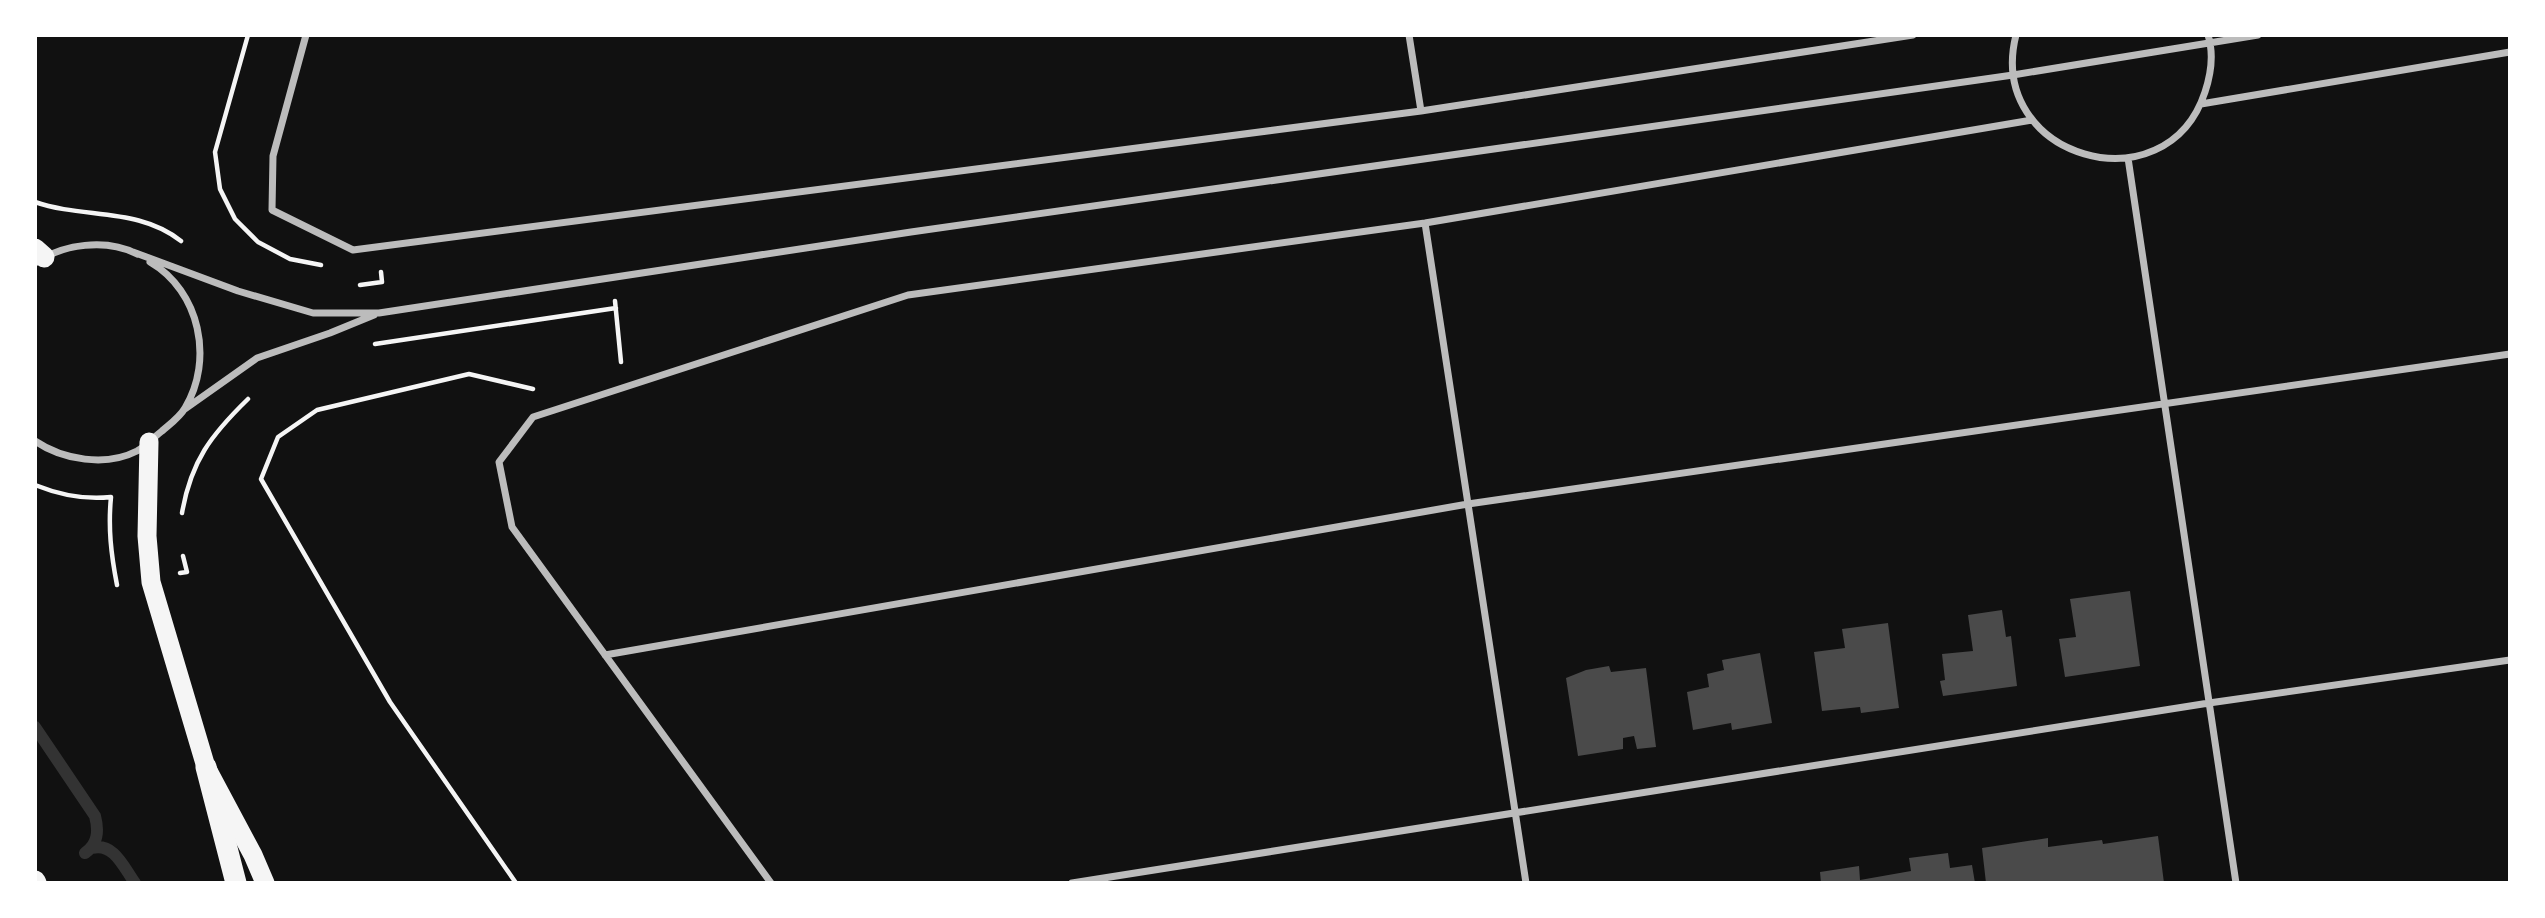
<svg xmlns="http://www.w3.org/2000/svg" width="2545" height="918" viewBox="0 0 2545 918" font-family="Figtree,sans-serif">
	<rect width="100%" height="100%" fill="#111"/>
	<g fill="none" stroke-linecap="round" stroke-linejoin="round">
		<path stroke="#333" stroke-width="12" d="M35 727 95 816C99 831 98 844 85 853
			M92 848C114 842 124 868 135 883"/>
	</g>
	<path fill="#4a4a4a" d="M2130 591 2140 666 2065 677 2059 639 2076 637 2070 599Z
		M2002 610 2006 637 2011 636 2017 686 1943 696 1940 681 1945 680 1942 654 1973 651 1968 615Z
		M1888 623 1899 708 1861 713 1860 707 1822 711 1814 652 1845 648 1842 629Z
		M1760 653 1772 723 1732 730 1731 723 1693 730 1687 692 1709 687 1707 674 1724 670 1722 660Z
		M1609 666 1611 672 1646 668 1656 747 1637 749 1634 736 1623 738V749L1578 756 1566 678 1586 670Z
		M2158 836 2164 883H1986L1982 848 2048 838V847L2102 840 2103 844Z
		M1948 853 1950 868 1972 865 1975 883H1821L1820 872 1859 866 1860 880 1911 871 1909 858Z"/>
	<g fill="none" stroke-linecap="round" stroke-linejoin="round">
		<path stroke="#f5f5f5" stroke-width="4.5" d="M248 35 215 152 220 189 235 219 258 242 290 259 321 265
			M35 202C84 219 138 207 181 241
			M360 285 382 282 381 272
			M615 301 621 362
			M375 344 616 308
			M35 485C60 495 85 500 111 497 108 528 111 554 117 585
			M182 513C191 461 211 435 248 399
			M180 573 187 572 183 556
			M516 883 390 702 261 479 278 437 317 410 469 374 533 389"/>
		<path stroke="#bcbcbc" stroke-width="7" d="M306 35 273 156 272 210 353 250 1421 111 1913 35
			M1409 35 1421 111
			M2016 35C1985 158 2166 210 2205 92 2211 74 2214 54 2208 35
			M2201 104 2510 52
			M2128 158 2236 883
			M1425 223 1526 883
			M133 252 238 291 313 313H379L911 232 2013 75 2258 35
			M35 263C63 244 106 238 137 254
			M185 409 257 358 330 333 374 315
			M35 441C63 460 106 467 137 451 146 446 154 437 162 431 170 424 180 417 185 408 214 360 200 291 150 262
			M605 655 1468 504 2510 354
			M771 883 512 527 499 462 533 417 908 295 1425 223 2032 120
			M1072 883 2209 703 2510 660"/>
		<path stroke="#f5f5f5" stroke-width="19" d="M149 442 147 536 151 582 206 767 253 855 265 883"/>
		<path stroke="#f5f5f5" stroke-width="21" d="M35 249 44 257
			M206 767 236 883
			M35 881 36 883"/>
	</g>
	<rect width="2545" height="918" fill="none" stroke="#ffffff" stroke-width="74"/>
</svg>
